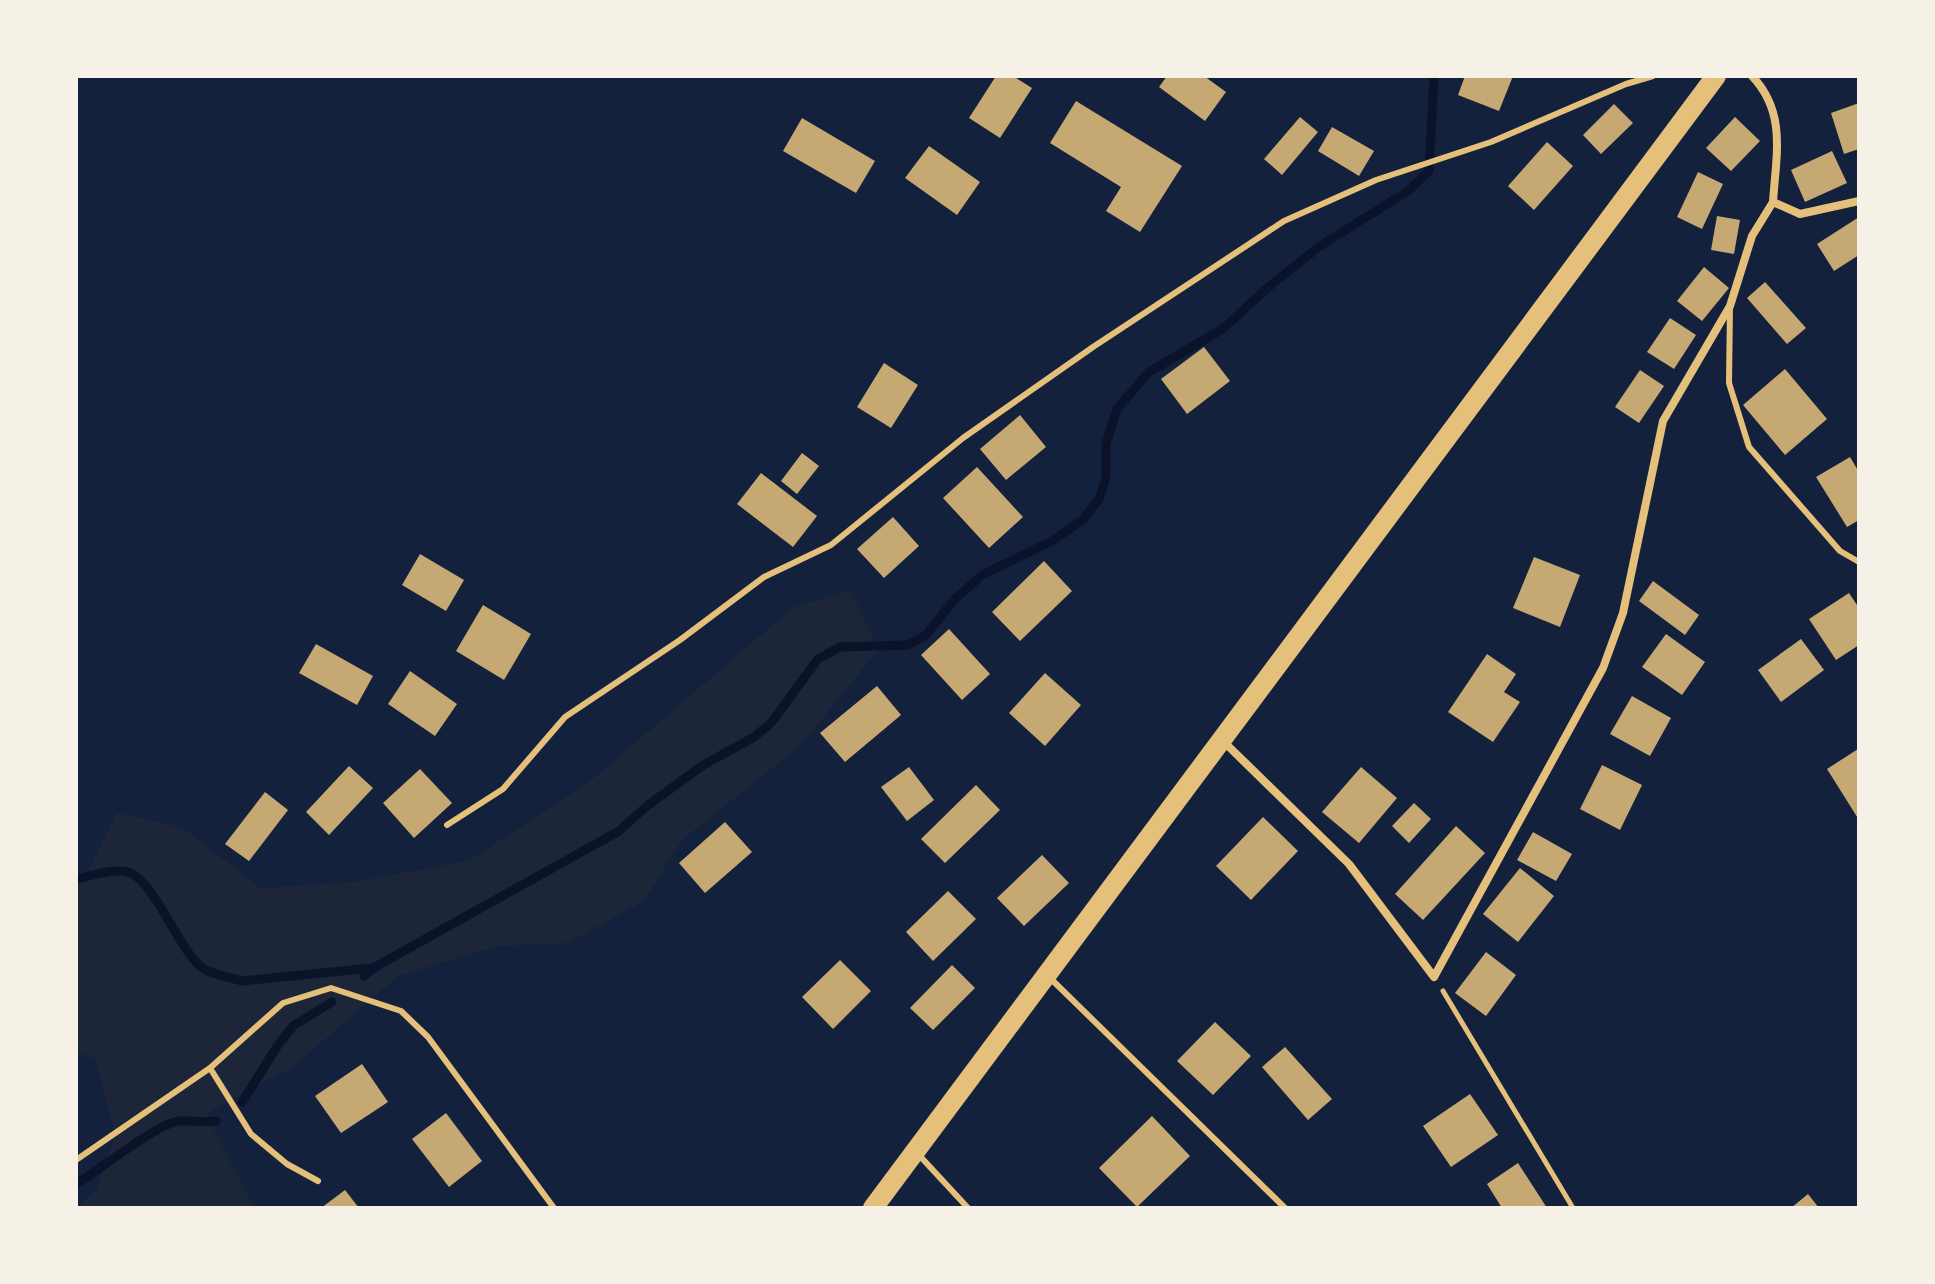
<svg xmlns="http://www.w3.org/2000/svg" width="1935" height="1284" viewBox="0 0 1935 1284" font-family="Karla,sans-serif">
	<rect width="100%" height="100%" fill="#14213d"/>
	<path fill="#1d2539" d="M850 590 879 649 800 746 682 840 644 901 568 943 498 946 398 976 293 1067 206 1114 254 1208H76L97 1189 115 1135 96 1060 76 1051V878L83 881 117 813 182 827 260 888 355 882 470 860 589 782 794 607Z"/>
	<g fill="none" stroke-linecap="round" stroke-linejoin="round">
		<path stroke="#0b132b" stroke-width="9" d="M76 879C91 876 116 867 131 873 155 884 179 949 201 967 212 975 229 977 242 981L372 968
			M364 976 375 967 619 831 647 806 702 766 754 737 771 723 818 659 840 647 908 645 926 635 953 601 982 575 1052 541 1084 519 1100 497 1106 476V444L1117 409 1149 372 1224 328 1265 290 1320 246 1408 191 1429 171 1434 76
			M242 1102 278 1045 293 1026 332 1002
			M76 1184C98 1171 158 1123 179 1121 191 1120 203 1123 216 1121"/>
	</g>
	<path fill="#c6a872" d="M996 76H1013L1032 88 1000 138 969 118Z
		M1167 76H1204L1226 92 1205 121 1159 87Z
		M1465 76H1513L1499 111 1458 95Z
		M1076 101 1182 166 1140 232 1106 211 1121 187 1050 143Z
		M1859 103V149L1844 154 1831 113Z
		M1614 104 1633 123 1601 154 1583 135Z
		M1300 117 1318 132 1282 175 1264 159Z
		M1735 117 1760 141 1731 171 1706 148Z
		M802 118 875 161 856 193 783 151Z
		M1332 127 1374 151 1359 176 1318 151Z
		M1547 142 1573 166 1534 210 1508 186Z
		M929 146 980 182 957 215 905 178Z
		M1832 151 1847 183 1805 202 1791 170Z
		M1698 172 1723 184 1702 229 1677 217Z
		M1717 216 1740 220 1734 254 1711 250Z
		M1859 217V255L1834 271 1817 244Z
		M1704 267 1729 288 1702 321 1677 301Z
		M1765 282 1806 328 1787 344 1747 298Z
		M1670 318 1696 335 1674 369 1647 352Z
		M1204 347 1230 381 1187 414 1161 379Z
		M884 363 918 385 891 428 857 407Z
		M1785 369 1827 419 1785 455 1743 405Z
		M1640 370 1664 386 1639 423 1615 407Z
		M1020 415 1046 447 1006 480 980 449Z
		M802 453 819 466 797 494 781 481Z
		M1850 457 1859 472V520L1847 527 1816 477Z
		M977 467 1023 517 989 548 943 498Z
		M761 473 817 516 793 547 737 504Z
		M893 517 919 546 884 578 857 549Z
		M420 554 464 580 446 611 402 585Z
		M1534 557 1580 575 1560 627 1513 608Z
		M1044 561 1072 591 1020 641 992 612Z
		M1653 581 1699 615 1685 635 1639 601Z
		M1849 593 1859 608V645L1836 660 1809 619Z
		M483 605 531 634 504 680 456 651Z
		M949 629 990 674 962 700 921 655Z
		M1666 634 1705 662 1682 695 1642 667Z
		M1801 639 1824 670 1781 702 1758 670Z
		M316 644 373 676 357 705 299 673Z
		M1487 654 1516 674 1504 692 1520 702 1493 742 1448 712Z
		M410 671 457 704 435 736 388 704Z
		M1045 673 1081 705 1045 746 1009 713Z
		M877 686 901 715 845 762 820 733Z
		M1632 696 1671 718 1650 756 1610 734Z
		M1858 749 1859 751V820L1827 769Z
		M1602 765 1642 785 1620 830 1580 809Z
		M349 766 373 788 329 835 306 812Z
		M909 767 934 800 907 821 881 787Z
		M1361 767 1397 798 1359 843 1322 812Z
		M420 769 452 803 414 838 383 803Z
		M976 785 1000 810 945 863 921 839Z
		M265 792 288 810 249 861 225 844Z
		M1414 803 1431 819 1409 843 1392 826Z
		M1263 817 1298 851 1251 900 1216 866Z
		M725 822 752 852 705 893 679 863Z
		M1456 826 1485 853 1423 920 1395 894Z
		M1533 832 1572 854 1556 881 1517 860Z
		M1042 855 1069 883 1024 926 997 898Z
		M1520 868 1554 896 1518 942 1483 914Z
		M948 891 976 919 933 961 906 932Z
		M1486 952 1516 975 1486 1016 1455 993Z
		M840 960 871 991 833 1029 802 997Z
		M952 965 975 988 933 1030 910 1008Z
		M1215 1022 1251 1056 1213 1095 1177 1061Z
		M1285 1047 1332 1099 1308 1120 1262 1067Z
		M362 1064 388 1102 341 1133 315 1096Z
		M1470 1094 1498 1135 1451 1167 1423 1126Z
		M446 1113 482 1161 449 1187 412 1139Z
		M1152 1116 1190 1156 1137 1207 1099 1168Z
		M1518 1163 1547 1208H1502L1487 1184Z
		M345 1190 359 1208H321Z
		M1808 1194 1819 1208H1791Z"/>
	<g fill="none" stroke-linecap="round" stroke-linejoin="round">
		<path stroke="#e5c07b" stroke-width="5" d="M1443 991 1573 1208"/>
		<path stroke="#e5c07b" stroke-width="6" d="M1730 306 1729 383 1749 447 1840 551 1859 562
			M447 825 503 789 565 717 680 640 764 577 831 545 963 438 1093 347 1284 221 1376 180 1491 142 1626 84 1653 76
			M1049 977 1285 1208
			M210 1068 251 1134 287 1164 318 1181
			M918 1154 968 1208
			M76 1160 210 1068 283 1003 331 988 401 1011 428 1037 554 1208"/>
		<path stroke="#e5c07b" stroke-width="8" d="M1752 76C1787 113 1776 155 1773 202L1800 214 1859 201
			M1223 741 1349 864 1434 977 1603 668 1623 613 1663 421 1730 306 1752 236 1773 202"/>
		<path stroke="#e5c07b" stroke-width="20" d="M873 1208 1716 76"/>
	</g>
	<rect width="1935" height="1284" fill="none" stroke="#f6f1e7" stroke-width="156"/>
</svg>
